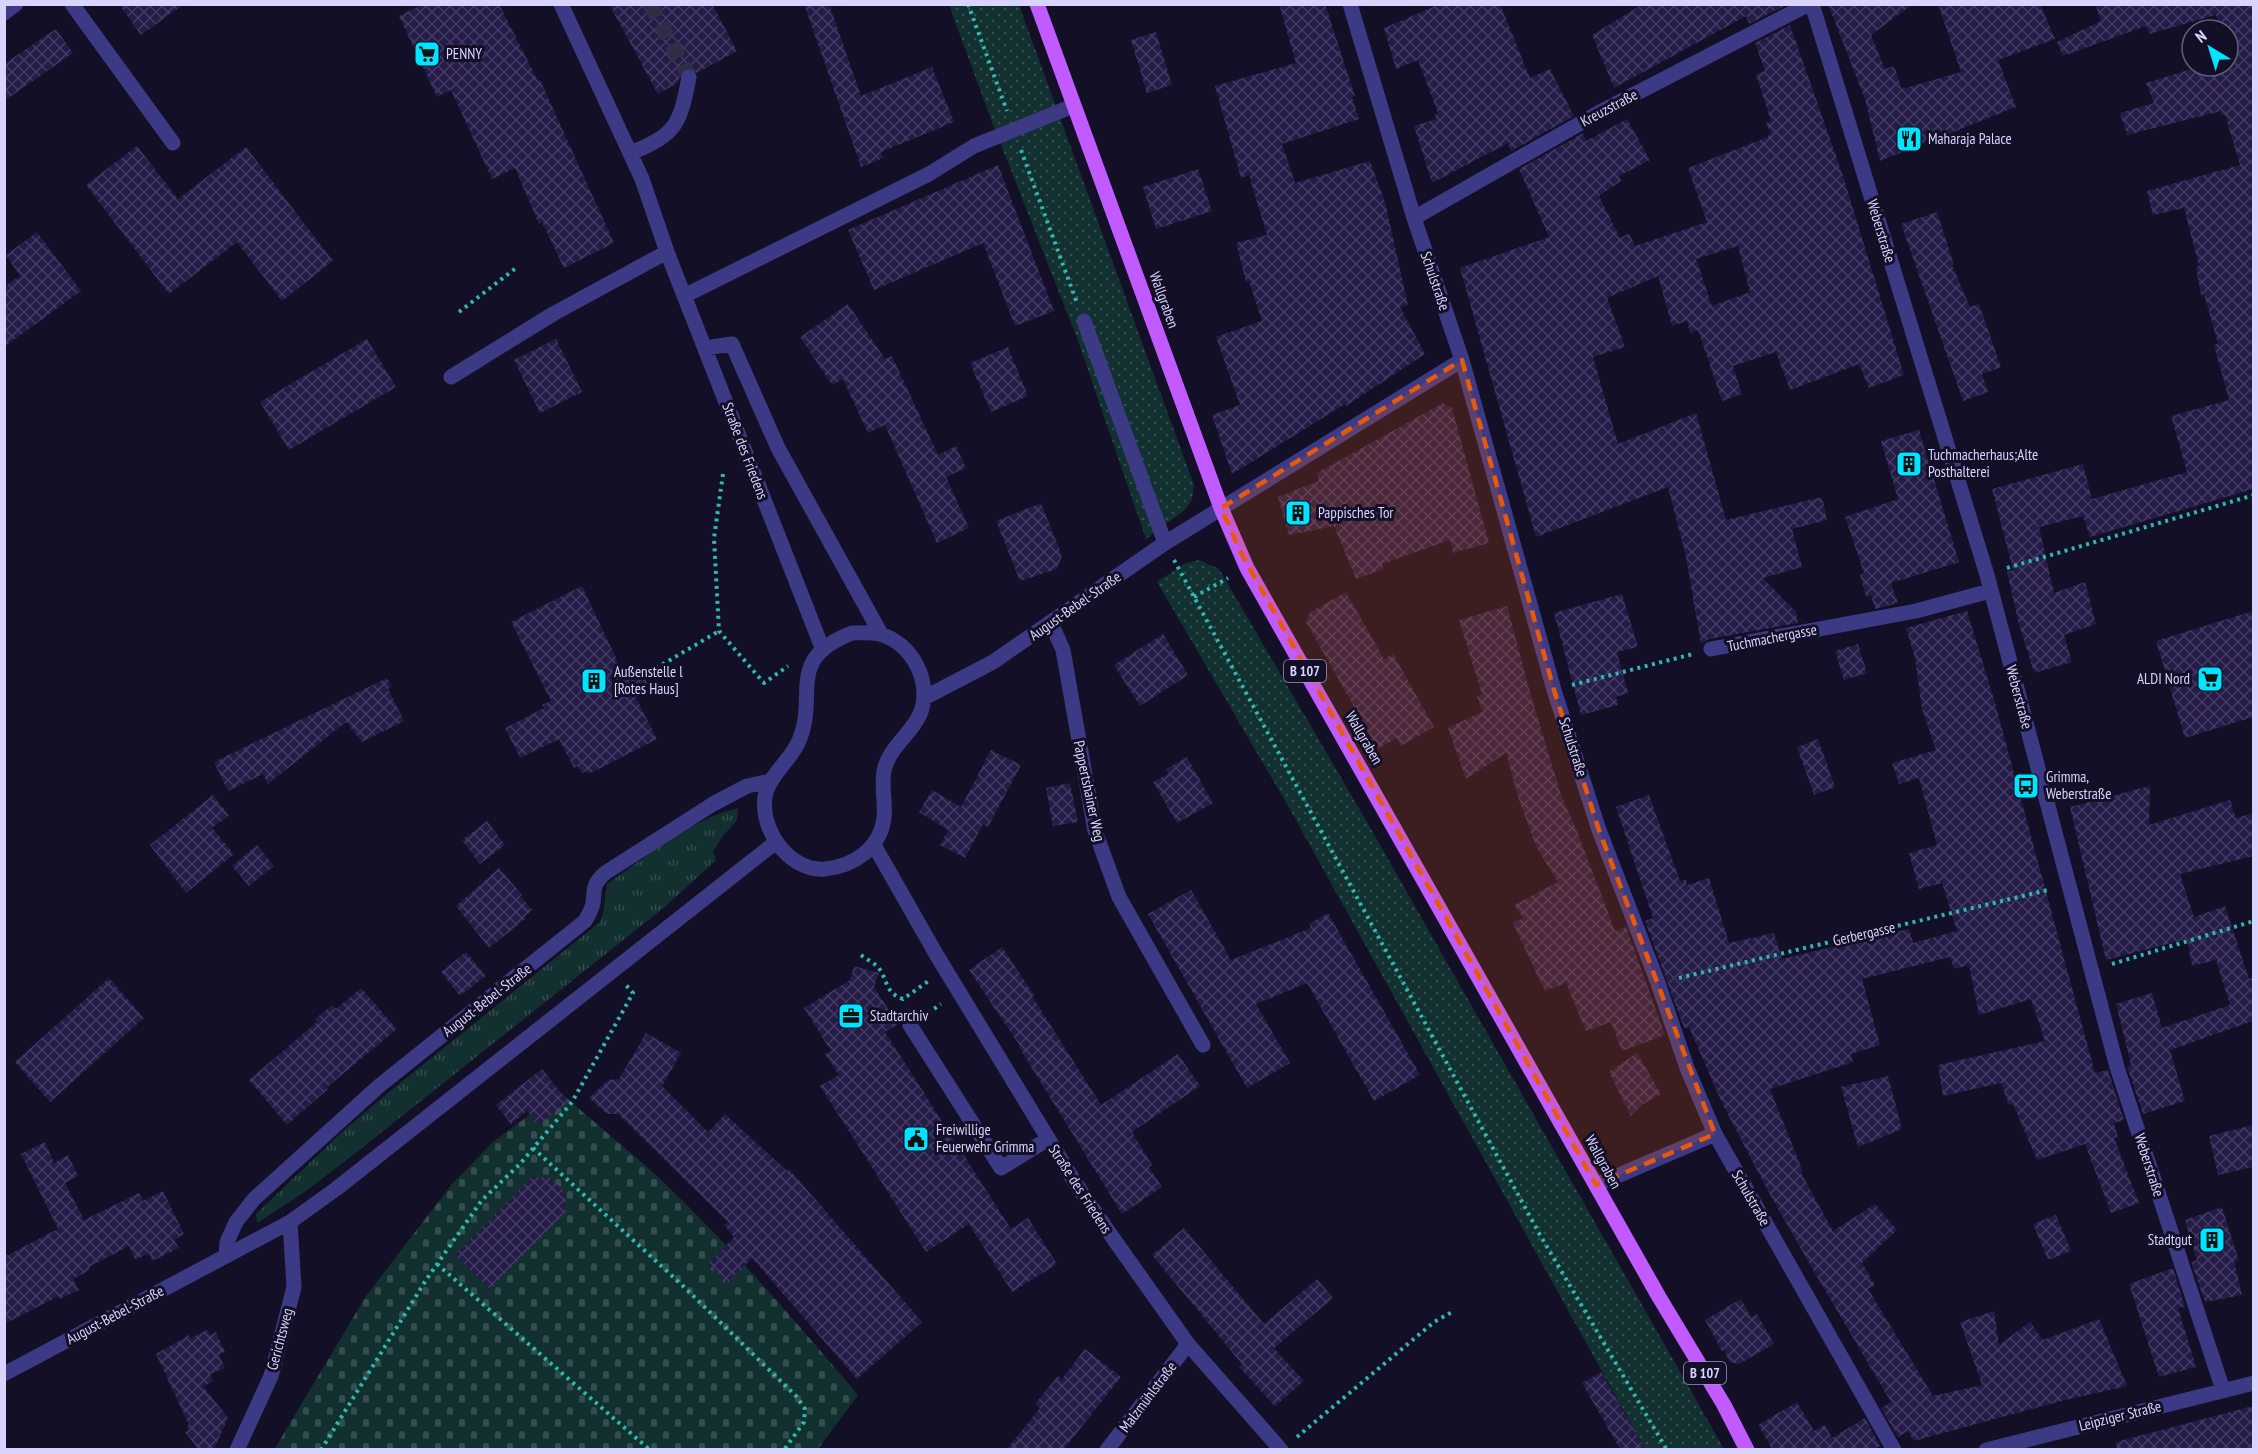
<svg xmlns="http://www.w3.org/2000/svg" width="2258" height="1454" viewBox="0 0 2258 1454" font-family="'PT Sans Narrow',sans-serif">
	<defs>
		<pattern id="grass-tufts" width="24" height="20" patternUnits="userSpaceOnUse" patternTransform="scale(1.5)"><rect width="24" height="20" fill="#12302f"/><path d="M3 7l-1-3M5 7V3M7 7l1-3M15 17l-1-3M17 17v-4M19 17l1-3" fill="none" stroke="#344d4e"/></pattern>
		<pattern id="cemetery-stones" width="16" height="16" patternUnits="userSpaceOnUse" patternTransform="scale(1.5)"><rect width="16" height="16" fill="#12302f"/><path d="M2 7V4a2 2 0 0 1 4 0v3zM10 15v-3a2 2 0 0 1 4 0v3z" fill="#344d4e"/></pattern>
		<pattern id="park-dots" width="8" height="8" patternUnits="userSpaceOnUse" patternTransform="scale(1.5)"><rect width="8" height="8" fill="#12302f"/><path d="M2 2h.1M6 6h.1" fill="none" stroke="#344d4e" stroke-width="1.8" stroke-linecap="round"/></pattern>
		<pattern id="building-cross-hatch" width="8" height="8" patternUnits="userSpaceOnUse" patternTransform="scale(1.5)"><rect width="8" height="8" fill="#241b47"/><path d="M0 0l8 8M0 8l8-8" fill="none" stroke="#433b63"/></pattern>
	</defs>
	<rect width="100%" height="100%" fill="#130f26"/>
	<path fill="url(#grass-tufts)" d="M738 808 737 820 722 837 713 852 716 860 666 906 348 1159 303 1193 257 1223 256 1214 343 1131 389 1092 600 922 603 914 607 884C648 856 689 820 738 808Z"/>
	<path fill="url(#cemetery-stones)" d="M560 1092C592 1121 625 1147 657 1176 729 1244 794 1319 858 1395L818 1449 274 1450 366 1296 452 1184 493 1142Z"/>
	<path fill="url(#park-dots)" d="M949 5H1019L1194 485 1192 499 1186 509 1146 539 1077 338 992 122Z
		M1199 560 1219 569 1363 815 1724 1449H1645L1287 804 1157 582 1184 564Z"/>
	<path fill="url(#building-cross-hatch)" fill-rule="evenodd" d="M119 4H184L141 35Z
		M423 4H499L538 81 540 80 614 243 564 268 542 222 539 224 515 168 492 179 451 90 437 97 399 16Z
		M609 4H712L737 51 697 73 691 68H685L681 71 678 83 658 94Z
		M804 4H829L861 96 932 67 954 122 881 152 883 158 861 167Z
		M1279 4H1325L1355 96 1352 97 1359 119 1282 144 1295 183 1370 161 1385 202 1408 305 1400 307 1425 354 1346 406 1345 404 1232 474 1212 415 1240 405 1216 337 1262 321 1249 281 1246 282 1236 243 1267 235 1249 175 1241 178 1215 86 1296 63Z
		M1440 4H1500L1530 78 1550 69 1574 116 1511 151 1508 143 1432 183 1414 126 1436 119 1435 114 1438 113 1418 60 1396 69 1384 28Z
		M1643 4H1783L1784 6 1749 24 1746 16 1614 88 1592 35Z
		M1828 4H1913L1871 35 1885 69 1894 66 1902 89 1961 72 1938 4H2040L2055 39 1998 60 2016 107 1880 161 1865 99Z
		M2095 4H2253V489L2090 537 2083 516 2039 527 2054 593 2085 582 2096 624 2064 635 2072 662 2034 673 2019 624 2007 572 2013 570 1992 489 2083 464 2092 499 2187 472 2171 416 2229 400 2214 345 2218 344 2204 294 2201 295 2196 267 2199 266 2184 208 2153 215 2147 191 2240 165 2225 115H2222L2221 111 2127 135 2120 113 2154 103 2146 83 2201 66H2228V30H2220L2216 15 2149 34 2146 26 2063 56 2057 42 2101 21Z
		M1790 25 1843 176 1904 375 1869 388 1859 364 1790 390 1776 352 1733 366 1742 394 1722 401 1698 330 1690 333 1687 321 1672 326 1658 276 1607 298 1625 347 1593 357 1618 444 1696 413 1726 520 1822 497 1827 520 1792 529 1802 567 1763 578 1796 612 1798 623 1709 639 1701 644 1686 557 1668 487 1536 537 1460 268 1549 237 1519 169 1583 133 1586 141 1627 119 1650 160 1619 176 1621 181 1599 196 1620 238 1629 233 1635 246 1707 222 1688 168 1768 137V135L1771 134 1766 123 1771 121 1756 74 1765 71 1755 43ZM1738 246 1750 292 1712 306 1696 259Z
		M56 29 73 53 4 101V64Z
		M1156 32 1172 85 1147 93 1131 40Z
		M137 146 178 199 246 147 333 261 282 301 237 242 169 294 86 185Z
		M998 165 1054 311 1015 326 983 243 874 290 848 230Z
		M1198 169 1212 211 1156 229 1143 187Z
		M1937 212 1954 265H1952L1970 307 1979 304 2001 367 1982 374 1988 392 1963 401 1901 224Z
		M37 232 81 291 4 347V287L20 276 6 255Z
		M848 304 885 359 892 356 938 455 956 446 966 468 946 477 969 528 937 543 885 425 868 433 843 379 832 385 800 337Z
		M367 339 396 387 289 450 260 402Z
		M556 339 582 392 540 413 514 360Z
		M1008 347 1028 396 991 412 970 363Z
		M1443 403 1452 408 1489 543 1453 553 1450 540 1382 564 1383 569 1356 579 1334 526 1289 535 1278 497 1319 481 1317 473Z
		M1919 430 1959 562 1891 583 1898 603 1875 609 1871 595 1866 596 1860 575 1864 573 1845 517 1898 499 1881 441Z
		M1041 503 1062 556 1057 569 1020 581 996 521Z
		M582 586 624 675 639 667 649 687 634 694 657 739 589 774 587 771 582 773 577 766 574 768 559 739 520 758 505 728 544 708 542 705 551 701 511 622Z
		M1346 592 1384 659 1393 654 1434 727 1401 746 1397 738 1378 749 1306 622 1309 613Z
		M1622 594 1638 647 1617 652 1628 693 1616 697 1618 705 1581 715 1554 613Z
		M1507 606 1531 696 1562 798 1577 831 1615 931 1626 927 1665 1035 1622 1051 1611 1022 1586 1031 1566 983 1545 991 1538 977 1513 923 1523 918 1514 905 1558 882 1537 848 1520 803 1506 753 1466 779 1448 728 1482 712 1477 696 1482 694 1459 620Z
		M1967 611 1995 703 2095 1073 2108 1070 2124 1120 2114 1123 2118 1137 2114 1138 2139 1203 2111 1213 2085 1144 2037 1160 2013 1104 2009 1105 2001 1083 1943 1096 1938 1065 2045 1041 2031 999 1979 1015 1969 965 1954 969 1950 957 1862 979 1880 1045 1851 1054 1853 1062 1770 1089 1803 1172 1801 1173 1833 1231 1875 1204 1897 1230 1862 1263 1875 1285 1868 1289 1933 1396 1982 1385 1960 1322 1994 1311 1999 1345 2030 1322 2043 1340 2099 1319 2127 1386 2061 1401 1914 1441 1908 1431 1898 1437 1881 1408 1891 1402 1809 1263 1768 1191 1722 1103 1689 1027 1684 1028 1645 921 1653 918 1616 807 1649 795 1680 881 1686 880 1687 885 1709 878 1729 943 1774 933 1782 959 1909 929 1913 943 1957 931 1942 883 1919 889 1909 853 1937 845 1919 778 1899 784 1892 763 1936 750 1922 709 1915 658 1906 628Z
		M2253 611V717L2185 738 2156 641Z
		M1163 634 1188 675 1140 706 1114 665Z
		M1858 644 1867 673 1844 680 1835 651Z
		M387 678 392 686 388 689 404 721 362 742 346 722 268 784 263 774 228 791 214 762Z
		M1818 739 1835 787 1814 795 1797 747Z
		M991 750 1021 765 988 827 983 824 965 858 940 845 948 830 919 812 932 790 961 807Z
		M1187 757 1213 803 1177 823 1153 782 1169 773 1166 769Z
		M1070 783 1078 822 1053 826 1046 788Z
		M2150 786 2149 825 2230 800 2236 818 2253 813V856L2180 874 2194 917 2225 906 2249 979 2253 977V1021L2170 1050 2185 1101 2143 1114 2127 1066 2131 1065 2116 1004 2152 993 2162 1028 2230 1005 2216 960 2192 966 2187 939 2106 960 2070 807Z
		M213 795 229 815 212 828 234 854 186 893 150 845Z
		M487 821 505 845 480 864 462 840Z
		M257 845 274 866 249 886 232 866Z
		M499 868 522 895 520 896 532 910 524 917 525 919 489 948 456 906Z
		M1191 890 1231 960 1311 928 1309 924 1328 913 1420 1075 1374 1101 1307 983 1256 1004 1290 1063 1247 1088 1148 914Z
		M1002 947 1034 995 1032 996 1101 1105 1178 1054 1200 1086 1132 1132 1152 1165 1149 1167 1162 1187 1122 1214 1019 1047 1020 1046 969 970Z
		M466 952 486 976 460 996 441 972Z
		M854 966 879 973 874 987 898 1024 885 1032 1011 1229 1028 1218 1057 1264 1012 1292 969 1224 926 1252 820 1086 839 1075 825 1054 831 1051 804 1008 850 980Z
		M109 978 144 1018 50 1102 15 1062Z
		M361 988 397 1029 326 1088 328 1089 287 1125 249 1080 317 1022 315 1019 332 1005 336 1009Z
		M646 1033 681 1053 662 1086 708 1132 725 1114 787 1171 789 1169 922 1322 857 1379 752 1258 727 1283 708 1264 734 1237 724 1225 728 1222 618 1114H607L589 1098 608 1080 619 1079Z
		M1637 1053 1661 1094 1643 1104 1631 1116 1609 1072Z
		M542 1069 568 1102 538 1125 527 1111 511 1124 496 1105Z
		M1888 1076 1902 1129 1858 1147 1841 1087Z
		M2253 1125V1167L2218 1175 2209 1136Z
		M45 1142 54 1163 68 1155 78 1176 65 1183 84 1220 139 1193 143 1201 163 1191 184 1234 174 1240 179 1248 152 1261 149 1253 135 1260 129 1246 89 1267 90 1270 73 1279 79 1290 60 1299 59 1296 4 1324V1257L58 1229 21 1154Z
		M532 1177 550 1178 565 1192 566 1212 490 1289 455 1255Z
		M2222 1207 2239 1261H2234L2242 1295 2205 1302 2191 1262 2197 1260 2185 1220Z
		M2056 1215 2071 1251 2048 1260 2033 1224Z
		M1184 1228 1264 1324 1317 1279 1333 1298 1274 1348 1304 1381 1275 1406 1239 1367 1242 1364 1152 1255Z
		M2173 1268 2185 1307 2178 1308 2196 1367 2159 1377 2129 1284Z
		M1741 1299 1751 1317 1757 1314 1774 1344 1739 1364 1729 1362 1725 1350 1722 1351 1705 1320Z
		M207 1330 210 1335 216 1332 225 1352 219 1355 225 1368 210 1374 213 1381 203 1386 228 1418 214 1449H198L185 1432 189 1430 186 1427 189 1425 156 1354 189 1335 191 1338Z
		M1085 1349 1121 1377 1064 1449H1007L1040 1408 1035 1404 1058 1376 1062 1379Z
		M1601 1372 1645 1449H1620L1582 1383Z
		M1797 1402 1814 1431 1825 1425 1832 1438 1865 1418 1880 1446 1873 1449H1772L1758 1425Z
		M2253 1406V1449H2117L2116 1442Z"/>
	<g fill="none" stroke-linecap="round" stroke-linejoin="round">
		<path stroke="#312d47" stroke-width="15" stroke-dasharray="15 8" stroke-linecap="butt" d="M650 4 689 77"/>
		<path stroke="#2fb8b0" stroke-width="4" stroke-dasharray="3 4.5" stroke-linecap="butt" d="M968 4 1007 111
			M1021 150 1077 303
			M459 312 516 268
			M723 474 714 538 719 631 764 683 788 666
			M1174 560 1540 1235 1667 1450
			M2007 568 2254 495
			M1194 597 1228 578
			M643 676 719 631
			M1572 685 1693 654
			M861 955C866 959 872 962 877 966 888 978 884 993 903 999L930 980
			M2112 964 2254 921
			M1679 978 2048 890
			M928 1013 941 1004
			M533 1148 683 1286 796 1396 805 1409 804 1422 784 1450
			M437 1264 650 1450
			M1297 1437 1434 1322 1452 1312
			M321 1450 426 1280 482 1200 520 1164 572 1102 633 993 626 985"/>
		<path stroke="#3d3a85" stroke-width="15" d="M72 4 173 143
			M561 4 642 179 667 252 823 650
			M1350 4 1414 218 1462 360 1554 690 1599 830 1658 983 1687 1068 1715 1134 1894 1450
			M1812 4 1987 575 2117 1067 2223 1390
			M4 13 16 4
			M631 153C677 134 680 124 689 77
			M1414 218 1600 112 1809 4
			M684 296 929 174 974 146 1073 106
			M1084 321 1165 543
			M705 348 732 344 778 448 881 634
			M451 377 553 314 667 252
			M1051 623 1063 650 1095 831 1119 897 1203 1045
			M852 633C861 633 870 632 879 634 912 642 933 683 920 714 912 733 891 746 885 767 880 783 886 801 884 817 881 848 854 866 825 869 788 872 757 826 766 792 772 773 790 760 798 743 820 695 783 660 852 633Z
			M1711 649 1916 611 1990 591
			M924 698 993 662 1165 543 1462 360
			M874 845 936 954 1074 1181 1108 1231 1188 1344 1281 1450
			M910 1025 1001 1168 1048 1139
			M1596 1185 1715 1134
			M226 1256 227 1242 236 1222 254 1199 379 1086 585 921C588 916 592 909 593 903 595 888 592 885 605 873L713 804 747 786 771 781
			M4 1374 290 1222 336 1189 776 842
			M237 1450 271 1376 294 1287 290 1222
			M1107 1450 1188 1344
			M1986 1450 2254 1383"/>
		<path stroke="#c25bff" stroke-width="15" d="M1037 4 1221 508 1247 568 1659 1297 1724 1405 1747 1450"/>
	</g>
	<path fill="#e8590c" fill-opacity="0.2" stroke="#e8590c" stroke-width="4.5" stroke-dasharray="12 8" stroke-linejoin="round" d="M1462 360 1554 690 1599 830 1715 1134 1596 1185 1242 555 1221 508Z"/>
	<defs>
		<g id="supermarket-square" transform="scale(1.35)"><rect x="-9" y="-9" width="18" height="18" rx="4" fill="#00e5ff" stroke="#130f26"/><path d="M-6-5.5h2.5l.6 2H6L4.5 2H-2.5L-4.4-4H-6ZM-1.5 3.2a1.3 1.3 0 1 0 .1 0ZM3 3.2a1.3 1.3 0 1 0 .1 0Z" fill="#111"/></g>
		<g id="restaurant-square" transform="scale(1.35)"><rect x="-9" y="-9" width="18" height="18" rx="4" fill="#00e5ff" stroke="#130f26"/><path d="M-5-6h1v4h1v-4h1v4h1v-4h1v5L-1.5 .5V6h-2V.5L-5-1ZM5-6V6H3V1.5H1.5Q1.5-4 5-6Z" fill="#111"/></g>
		<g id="building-square" transform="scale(1.35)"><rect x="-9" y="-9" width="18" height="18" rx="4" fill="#00e5ff" stroke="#130f26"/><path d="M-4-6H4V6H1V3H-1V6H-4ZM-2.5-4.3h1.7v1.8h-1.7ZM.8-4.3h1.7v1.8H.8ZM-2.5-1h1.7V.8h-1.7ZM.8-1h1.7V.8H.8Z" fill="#111"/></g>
		<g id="bus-square" transform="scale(1.35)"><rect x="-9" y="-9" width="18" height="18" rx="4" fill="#00e5ff" stroke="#130f26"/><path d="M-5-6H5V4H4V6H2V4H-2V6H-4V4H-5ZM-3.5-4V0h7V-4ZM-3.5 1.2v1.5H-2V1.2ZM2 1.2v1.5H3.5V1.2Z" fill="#111"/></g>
		<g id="office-square" transform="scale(1.35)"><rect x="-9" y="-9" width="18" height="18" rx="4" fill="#00e5ff" stroke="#130f26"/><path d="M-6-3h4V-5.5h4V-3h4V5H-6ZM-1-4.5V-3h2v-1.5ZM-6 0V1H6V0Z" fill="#111"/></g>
		<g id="civic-square" transform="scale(1.35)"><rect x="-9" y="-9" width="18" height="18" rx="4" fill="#00e5ff" stroke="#130f26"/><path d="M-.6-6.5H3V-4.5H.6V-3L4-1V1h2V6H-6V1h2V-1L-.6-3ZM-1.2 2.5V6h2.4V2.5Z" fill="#111"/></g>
	</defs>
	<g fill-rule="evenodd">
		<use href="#supermarket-square" x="427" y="54"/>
		<use href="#restaurant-square" x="1909" y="139"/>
		<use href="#building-square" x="1909" y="464"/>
		<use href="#building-square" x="1298" y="513"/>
		<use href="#supermarket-square" x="2210" y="679"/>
		<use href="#building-square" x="594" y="681"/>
		<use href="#bus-square" x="2026" y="786"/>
		<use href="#office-square" x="851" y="1016"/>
		<use href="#civic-square" x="916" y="1139"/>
		<use href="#building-square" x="2212" y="1240"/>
	</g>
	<g text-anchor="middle" stroke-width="6" stroke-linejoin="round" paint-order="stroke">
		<g fill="#130f26" stroke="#9e99be" stroke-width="1.5">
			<rect x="1284" y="660" width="42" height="22" rx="4.5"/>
			<rect x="1684" y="1362" width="42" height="22" rx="4.5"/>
		</g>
		<g font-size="14" font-weight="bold" fill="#d9d4ff">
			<text x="1305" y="676">B 107</text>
			<text x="1705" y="1378">B 107</text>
		</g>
		<g font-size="15" fill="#d9d4ff" stroke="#130f26" text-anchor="start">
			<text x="446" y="59">PENNY</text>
			<text x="1928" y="144">Maharaja Palace</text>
			<text x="1928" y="460">Tuchmacherhaus;Alte<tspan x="1928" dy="17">Posthalterei</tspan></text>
			<text x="1318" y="518">Pappisches Tor</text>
			<text x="614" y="677">Außenstelle l<tspan x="614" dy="17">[Rotes Haus]</tspan></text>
			<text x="2190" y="684" text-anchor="end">ALDI Nord</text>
			<text x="2046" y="782">Grimma,<tspan x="2046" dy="17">Weberstraße</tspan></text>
			<text x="870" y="1021">Stadtarchiv</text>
			<text x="936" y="1135">Freiwillige<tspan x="936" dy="17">Feuerwehr Grimma</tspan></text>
			<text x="2192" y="1245" text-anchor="end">Stadtgut</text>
		</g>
		<g font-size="15" fill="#d9d4ff" stroke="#130f26">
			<text transform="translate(1609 108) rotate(-28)" y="5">Kreuzstraße</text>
			<text transform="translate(1881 231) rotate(73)" y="5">Weberstraße</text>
			<text transform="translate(1435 281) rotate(71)" y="5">Schulstraße</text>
			<text transform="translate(1164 300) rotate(70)" y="5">Wallgraben</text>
			<text transform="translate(745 451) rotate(69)" y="5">Straße des Friedens</text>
			<text transform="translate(1075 606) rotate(-35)" y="5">August-Bebel-Straße</text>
			<text transform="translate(1772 638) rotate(-11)" y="5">Tuchmachergasse</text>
			<text transform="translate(2019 697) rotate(75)" y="5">Weberstraße</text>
			<text transform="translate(1364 738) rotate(60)" y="5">Wallgraben</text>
			<text transform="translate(1573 747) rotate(72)" y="5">Schulstraße</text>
			<text transform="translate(1089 791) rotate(78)" y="5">Pappertshainer Weg</text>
			<text transform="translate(1864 934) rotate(-13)" y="5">Gerbergasse</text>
			<text transform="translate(487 1000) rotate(-38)" y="5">August-Bebel-Straße</text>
			<text transform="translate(1603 1162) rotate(61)" y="5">Wallgraben</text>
			<text transform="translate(2149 1165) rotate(72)" y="5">Weberstraße</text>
			<text transform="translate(1080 1189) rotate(57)" y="5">Straße des Friedens</text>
			<text transform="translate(1751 1198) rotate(60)" y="5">Schulstraße</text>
			<text transform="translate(115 1315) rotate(-28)" y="5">August-Bebel-Straße</text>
			<text transform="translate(280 1339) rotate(-75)" y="5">Gerichtsweg</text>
			<text transform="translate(1148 1397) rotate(-53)" y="5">Malzmühlstraße</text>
			<text transform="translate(2120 1416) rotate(-14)" y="5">Leipziger Straße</text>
		</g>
	</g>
	<rect width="2258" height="1454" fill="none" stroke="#d9d4ff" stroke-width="12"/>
	<g transform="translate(2210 48) rotate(322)"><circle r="28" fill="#130f26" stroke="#625e7d" stroke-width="1.5"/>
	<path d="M0-4.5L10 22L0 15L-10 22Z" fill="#00e5ff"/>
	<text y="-9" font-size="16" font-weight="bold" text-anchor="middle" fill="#d9d4ff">N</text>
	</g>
</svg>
